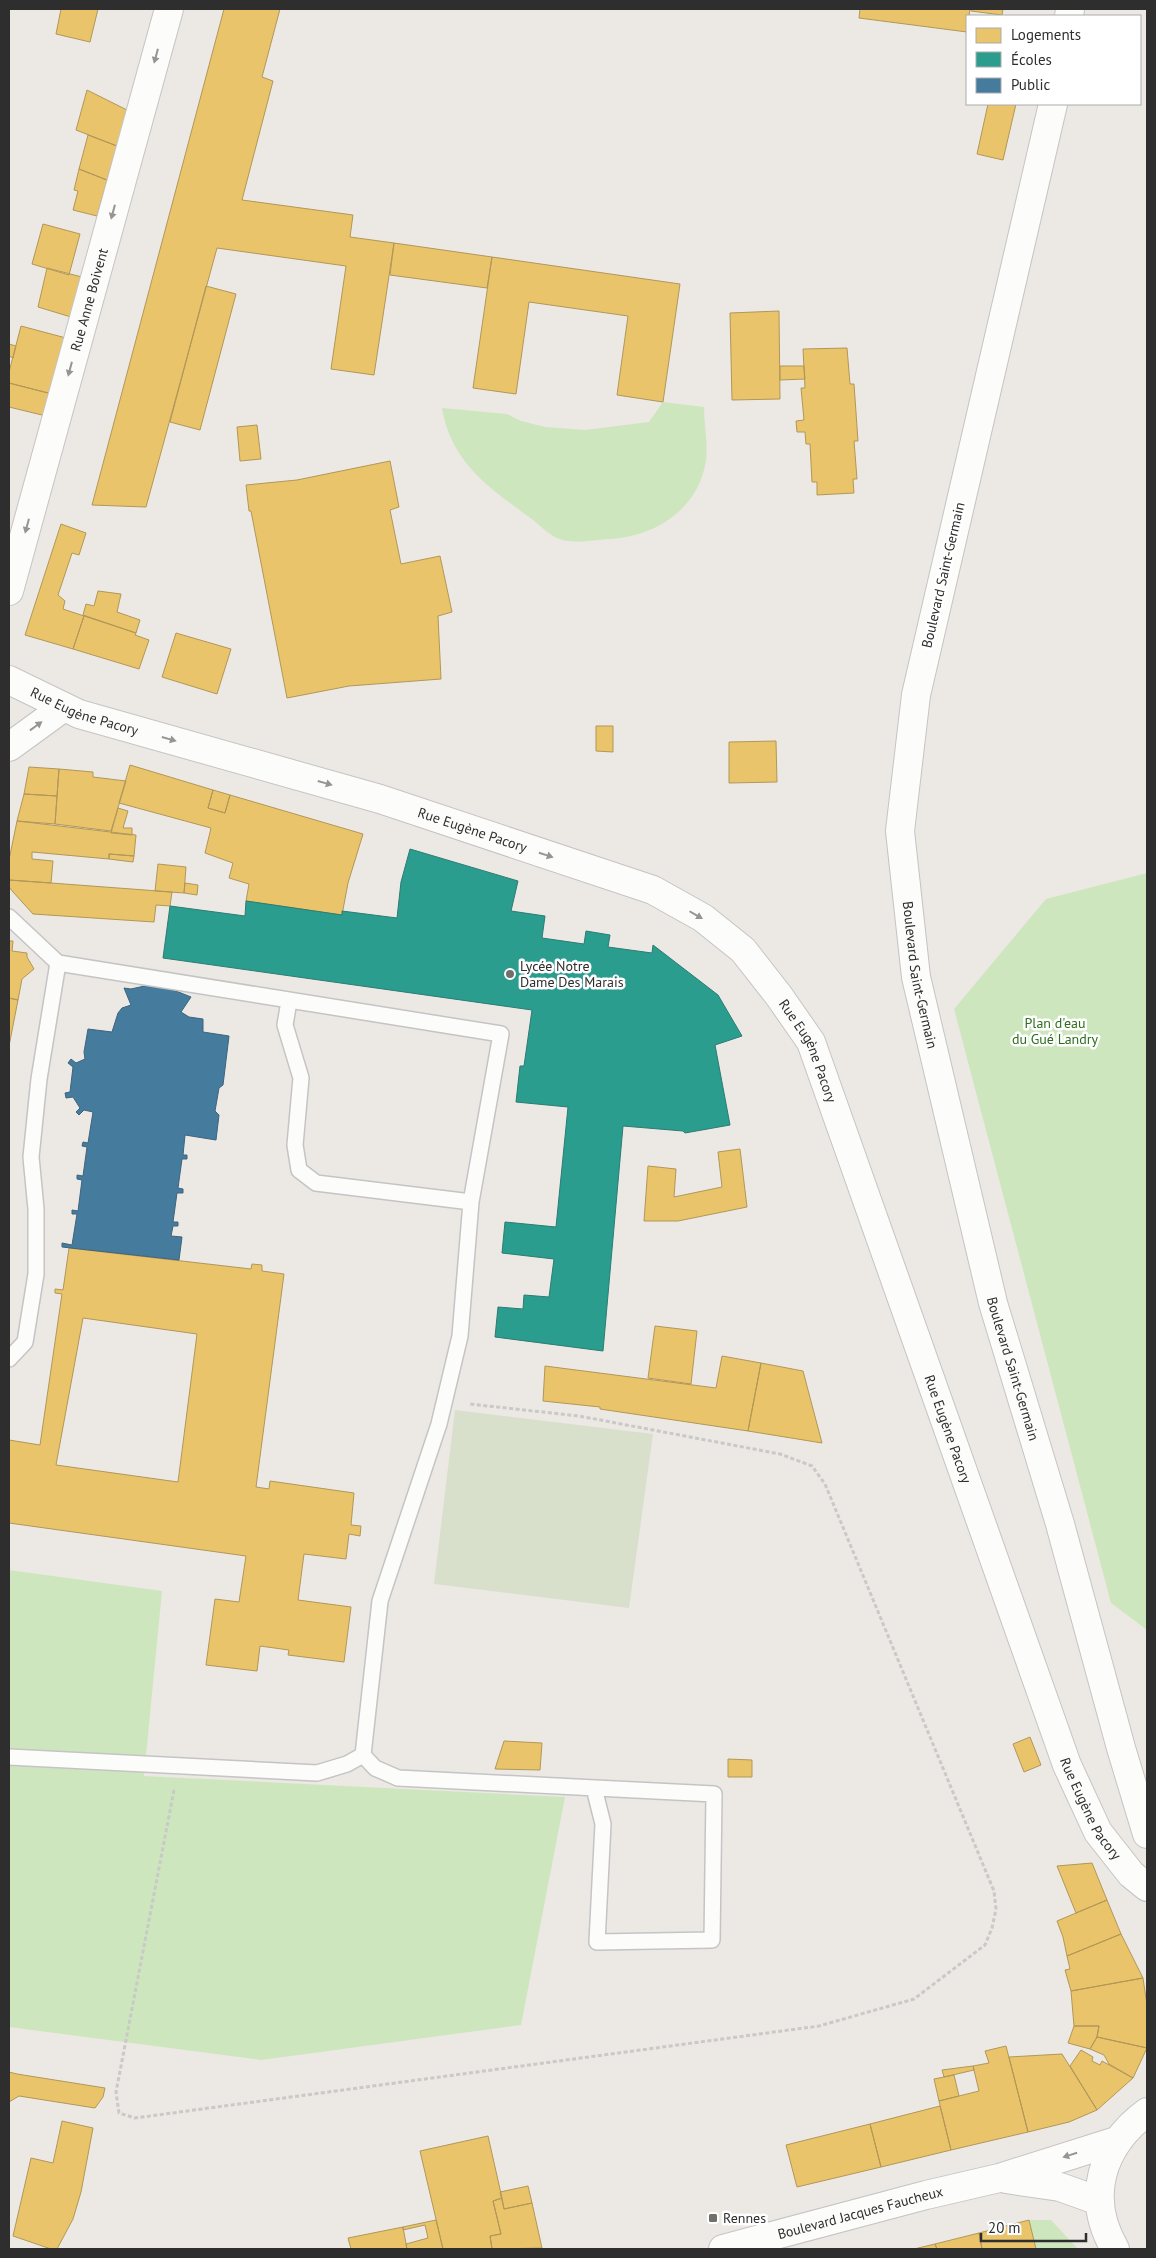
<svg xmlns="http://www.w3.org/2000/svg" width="1156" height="2258" viewBox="0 0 1156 2258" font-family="'PT Sans',sans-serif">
	<rect width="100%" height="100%" fill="#ece8e4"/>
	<path fill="#cee6be" d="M663 402 704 407C704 424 708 443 706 460 699 509 655 537 609 539 596 540 571 544 560 539 549 536 538 523 529 517 488 487 451 462 442 408L507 414 521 421 545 427 585 430 649 422Z
		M1147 873V1630L1111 1603 954 1009 1046 899Z
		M9 1570 162 1591 144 1776 565 1797 521 2025 261 2060 9 2027Z
		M1029 2220H1051L1078 2249H1036Z"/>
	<path fill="#d8e0cc" d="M455 1410 653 1434 629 1608 434 1584Z"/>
	<path fill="#e9c46a" stroke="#b19758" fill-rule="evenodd" d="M61 9H98L90 42 56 34Z
		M224 9H280L262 77 273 81 242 200 353 215 350 237 394 243 374 375 331 369 346 266 217 248 146 507 92 505Z
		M860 9H970L969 16H967V32L859 18Z
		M971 9H1003L1002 15 971 11Z
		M87 90 127 110 117 146 76 130Z
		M988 104H1016L1003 160 977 154Z
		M88 135 117 146 107 180 79 169Z
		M79 169 107 180 97 216 73 210 78 191 74 190Z
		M43 224 80 234 69 275 32 264Z
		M394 243 492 257 487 288 390 275Z
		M492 257 680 284 663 402 617 395 628 316 529 302 516 394 473 388Z
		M47 268 82 277 71 317 38 307Z
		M206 286 236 294 200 430 170 422Z
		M779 311 780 399 732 400 730 313Z
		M21 326 66 338 52 394 9 383V372Z
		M9 344 16 346 13 358 9 356Z
		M847 348 850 384H854L858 441H854L857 479H853L854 493 817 495V482H812L810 444H806L805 432H797L796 421 804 420 801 388H805L803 349Z
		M780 366H804L805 379 780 380Z
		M9 383 52 394 46 416 9 407Z
		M257 425 261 459 240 461 237 427Z
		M390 461 399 507 390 510 401 564 440 556 452 612 438 616 441 679 349 686 287 698 251 511H249L246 485 297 480Z
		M61 524 86 533 79 555 72 553 58 595 65 601 63 609 84 616 73 649 25 635Z
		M98 591 121 594 117 612 140 620 136 633 83 615 86 604 94 606Z
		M84 616 136 633 135 635 149 640 139 669 73 649Z
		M176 633 231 649 217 694 162 677Z
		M596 726H613V752L596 751Z
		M776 741 777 782 729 783V742Z
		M130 765 213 790 208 808 225 813 230 795 363 834 348 883 342 915 246 901 249 884 229 878 233 863 205 853 211 828 119 803Z
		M29 767 59 769 57 796 24 794Z
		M59 769 93 772V777L126 781 111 831 55 824Z
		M213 790 230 795 225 813 208 808Z
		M24 794 57 796 55 824 17 821Z
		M118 808 128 811 123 828H132V835L111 833Z
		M17 821 136 835 134 856 109 854V859L32 852V859L53 861 51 883 9 880V860Z
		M109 854 134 856 133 862 109 859Z
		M158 864 186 867 184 893 155 891Z
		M9 880 51 883 172 892 170 906 156 905 154 922 33 914 13 892 9 887Z
		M185 883 198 885 197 895 184 893Z
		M9 941H13L12 951 27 953V957L34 969 22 979 18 1000 9 998Z
		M9 998 18 1000 9 1046Z
		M740 1149 747 1207 678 1221H644L648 1166 676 1169 674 1197 722 1187 718 1152Z
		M69 1248 251 1269 252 1264 262 1265V1271L284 1274 256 1487 269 1489 270 1481 354 1493 351 1525 361 1526 360 1536 349 1534 346 1559 304 1554 298 1600 351 1607 344 1662 288 1655 289 1650 260 1646 257 1671 206 1665 215 1599 239 1602 246 1556 9 1523V1440L40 1445 62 1294 55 1293V1289L63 1290ZM83 1318 197 1334 178 1482 56 1465Z
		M655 1326 697 1331 691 1384 648 1378Z
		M722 1356 761 1363 748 1431 600 1409V1407L543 1401 545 1366 716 1388Z
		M761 1363 803 1371 822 1443 748 1431Z
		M1030 1737 1041 1765 1024 1772 1013 1744Z
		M504 1741 542 1743 540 1770 495 1769Z
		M728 1759 752 1760V1777H728Z
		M1092 1863 1107 1900 1076 1913 1057 1866Z
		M1107 1900 1121 1934 1067 1956 1063 1937 1057 1921Z
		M1121 1934 1143 1978 1071 1991 1065 1970 1070 1969 1067 1956Z
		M1143 1978 1147 2005V2048L1097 2037 1099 2026H1074L1071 1991Z
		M1074 2026H1099L1097 2037 1090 2049 1068 2043Z
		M1097 2037 1147 2048 1133 2078 1109 2064 1104 2055 1090 2049Z
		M1006 2046 1028 2132 951 2150 939 2101 979 2091 973 2066 989 2063 985 2051Z
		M1081 2050 1093 2057 1092 2061 1100 2065 1102 2061 1133 2078 1097 2110 1070 2066Z
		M1062 2054 1097 2110 1069 2122 1028 2132 1009 2057Z
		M973 2066 974 2070 944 2077 942 2070Z
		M9 2072 17 2074 105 2088 103 2097 95 2108 19 2096 9 2102Z
		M954 2075 959 2096 939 2101 934 2079Z
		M940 2106 951 2150 881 2167 870 2124Z
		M62 2121 93 2128 81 2192 73 2219 57 2249H51L13 2236 31 2158 53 2163Z
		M870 2124 881 2167 797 2187 786 2145Z
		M488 2136 502 2198 493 2201 501 2234 490 2236 492 2249H443L420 2151Z
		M528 2186 532 2203 504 2209 500 2192Z
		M502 2198 504 2209 532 2203 542 2248 492 2249 490 2236 501 2234 493 2201Z
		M436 2220 443 2249H407L406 2244 428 2238 425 2225 403 2230V2227Z
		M1029 2220 1036 2249H982L979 2233Z
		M403 2227 407 2249H351L348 2238Z
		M979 2233 982 2249H937L935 2244Z
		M935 2244 937 2249H914Z"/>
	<path fill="#2a9d8f" stroke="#2b7c72" d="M410 849 518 881 511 911 545 916 542 938 584 944 586 931 610 935 608 947 652 953 653 945 718 995 742 1036 715 1045 730 1125 685 1133 683 1131 623 1126 603 1351 495 1337 498 1307 523 1309 524 1295 549 1297 554 1259 502 1253 505 1222 556 1227 568 1107 516 1102 520 1066H524L532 1010 163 958 170 906 245 916 246 901 342 915V911L397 918 401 882Z"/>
	<path fill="#457b9d" stroke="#3e647c" d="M149 985 166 987 191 997 181 1012 189 1017 203 1019V1032L229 1036 223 1085 219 1088 215 1111 219 1115 216 1140 185 1135 183 1155H187V1159H182L178 1188 183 1189V1193H177L173 1222H178V1226H173L171 1236 182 1237 179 1260 62 1247V1243L72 1245 77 1214H72V1210L78 1211 82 1180 77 1179V1175L83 1176 87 1147 82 1146 83 1142 88 1143 93 1112 84 1110 79 1115 76 1112 80 1108 73 1097 66 1098 65 1093 70 1092 73 1067 68 1063 71 1059 76 1063 85 1059 84 1052 88 1029 112 1032 118 1013 122 1008 131 1005 124 988 131 989Z"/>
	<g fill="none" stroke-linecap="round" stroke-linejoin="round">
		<g stroke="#c5c4c5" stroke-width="18">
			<path id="lane" d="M9 917 58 963 501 1034 471 1202 460 1336 439 1424 380 1601 363 1755 375 1768 398 1778 714 1794 712 1940 597 1942 603 1824 594 1788
				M289 1001 285 1025 301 1078 295 1145 299 1170 316 1183 471 1202
				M9 1359 25 1342 36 1274V1209L31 1157 39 1079 58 963
				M9 1757 317 1773 347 1764 363 1755"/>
		</g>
		<g stroke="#c5c4c5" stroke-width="30">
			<g id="street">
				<path id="s1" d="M9 591 169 9"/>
				<path id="s2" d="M9 680 79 714 380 799 653 890 703 918 743 950 779 996 811 1042 1067 1765 1098 1832 1131 1874 1147 1887"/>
				<path d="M9 747 64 707"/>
			</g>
		</g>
		<g stroke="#c5c4c5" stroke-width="30">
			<g id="secondary">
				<path d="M1069 16 1070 9"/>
				<path id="s3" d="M1053 104 916 695 900 831 916 977 993 1303 1060 1524 1121 1748 1147 1834"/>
				<path d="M1006 2179 1060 2187 1099 2201"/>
				<path id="s4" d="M723 2249 926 2195 999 2178 1116 2141"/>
				<path d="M1115 2249C1085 2198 1101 2146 1147 2112"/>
			</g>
		</g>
		<path stroke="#c9c9c8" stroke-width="3" stroke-dasharray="4 2.5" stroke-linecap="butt" d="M174 1790 116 2092 119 2113 135 2118 819 2026 914 1999 985 1945 992 1928 996 1909 994 1891 825 1484 812 1466 780 1454 579 1416 470 1404"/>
		<use href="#lane" stroke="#fcfcfb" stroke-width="15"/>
		<use href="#street" stroke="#fcfcfb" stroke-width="28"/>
		<use href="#secondary" stroke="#fcfcfb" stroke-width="28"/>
	</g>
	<defs><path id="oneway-solid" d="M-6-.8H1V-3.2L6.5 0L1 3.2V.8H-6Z" transform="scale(1.25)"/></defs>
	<g fill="#959594">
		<use href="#oneway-solid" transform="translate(156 56) rotate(105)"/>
		<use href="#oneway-solid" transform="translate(113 212) rotate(105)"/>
		<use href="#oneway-solid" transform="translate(70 369) rotate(105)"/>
		<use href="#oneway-solid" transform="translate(27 526) rotate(105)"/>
		<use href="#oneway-solid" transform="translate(36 726) rotate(-36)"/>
		<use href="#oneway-solid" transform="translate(169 739) rotate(16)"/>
		<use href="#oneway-solid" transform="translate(325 783) rotate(16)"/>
		<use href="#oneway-solid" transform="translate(546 855) rotate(18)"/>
		<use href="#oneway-solid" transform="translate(696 915) rotate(30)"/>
		<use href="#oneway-solid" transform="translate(1070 2155) rotate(163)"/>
	</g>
	<g fill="#706f6e" stroke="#fff" stroke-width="2">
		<circle cx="510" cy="974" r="5"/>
		<rect x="708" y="2213" width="10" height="10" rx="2.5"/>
	</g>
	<g text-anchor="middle" stroke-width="5" stroke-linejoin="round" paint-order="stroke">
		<g font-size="14" fill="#2e2e2e" stroke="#fff">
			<text dy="5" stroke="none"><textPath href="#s1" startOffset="302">Rue Anne Boivent</textPath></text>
			<text transform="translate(943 575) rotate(-77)" y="5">Boulevard Saint-Germain</text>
			<text dy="5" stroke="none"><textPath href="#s2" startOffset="82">Rue Eugène Pacory</textPath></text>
			<text dy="5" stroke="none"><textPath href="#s2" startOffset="488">Rue Eugène Pacory</textPath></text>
			<text dy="5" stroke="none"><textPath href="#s3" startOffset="889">Boulevard Saint-Germain</textPath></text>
			<text dy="5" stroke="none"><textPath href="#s2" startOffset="908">Rue Eugène Pacory</textPath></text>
			<text dy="5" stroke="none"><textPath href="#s3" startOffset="1294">Boulevard Saint-Germain</textPath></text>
			<text dy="5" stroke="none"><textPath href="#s2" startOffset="1312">Rue Eugène Pacory</textPath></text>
			<text dy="5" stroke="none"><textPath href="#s2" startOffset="1718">Rue Eugène Pacory</textPath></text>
			<text dy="5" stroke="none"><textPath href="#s4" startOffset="142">Boulevard Jacques Faucheux</textPath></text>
		</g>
		<g font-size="14" fill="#2e2e2e" stroke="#fff" text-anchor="start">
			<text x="520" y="971">Lycée Notre<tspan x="520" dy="16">Dame Des Marais</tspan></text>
			<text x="723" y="2223">Rennes</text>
		</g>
		<g font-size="14" fill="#2c6e1b" stroke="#fff">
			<text x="1055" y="1028">Plan d'eau<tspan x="1055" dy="16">du Gué Landry</tspan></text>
		</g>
	</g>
	<rect width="1156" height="2258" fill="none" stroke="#2e2e2e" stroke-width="20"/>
	<rect x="966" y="15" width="175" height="90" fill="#ffffff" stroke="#ababab"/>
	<rect x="976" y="28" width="25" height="15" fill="#e9c46a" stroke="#ababab"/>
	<text x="1011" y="40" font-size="15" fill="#2e2e2e">Logements</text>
	<rect x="976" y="52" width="25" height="15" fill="#2a9d8f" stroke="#ababab"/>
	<text x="1011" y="65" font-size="15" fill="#2e2e2e">Écoles</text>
	<rect x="976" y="78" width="25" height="15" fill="#457b9d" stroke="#ababab"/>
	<text x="1011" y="90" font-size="15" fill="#2e2e2e">Public</text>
	<path d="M981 2233v8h105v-8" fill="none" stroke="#2e2e2e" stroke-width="2.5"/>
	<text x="988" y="2233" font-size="15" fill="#2e2e2e" stroke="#ffffff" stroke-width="4" paint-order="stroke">20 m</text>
</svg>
